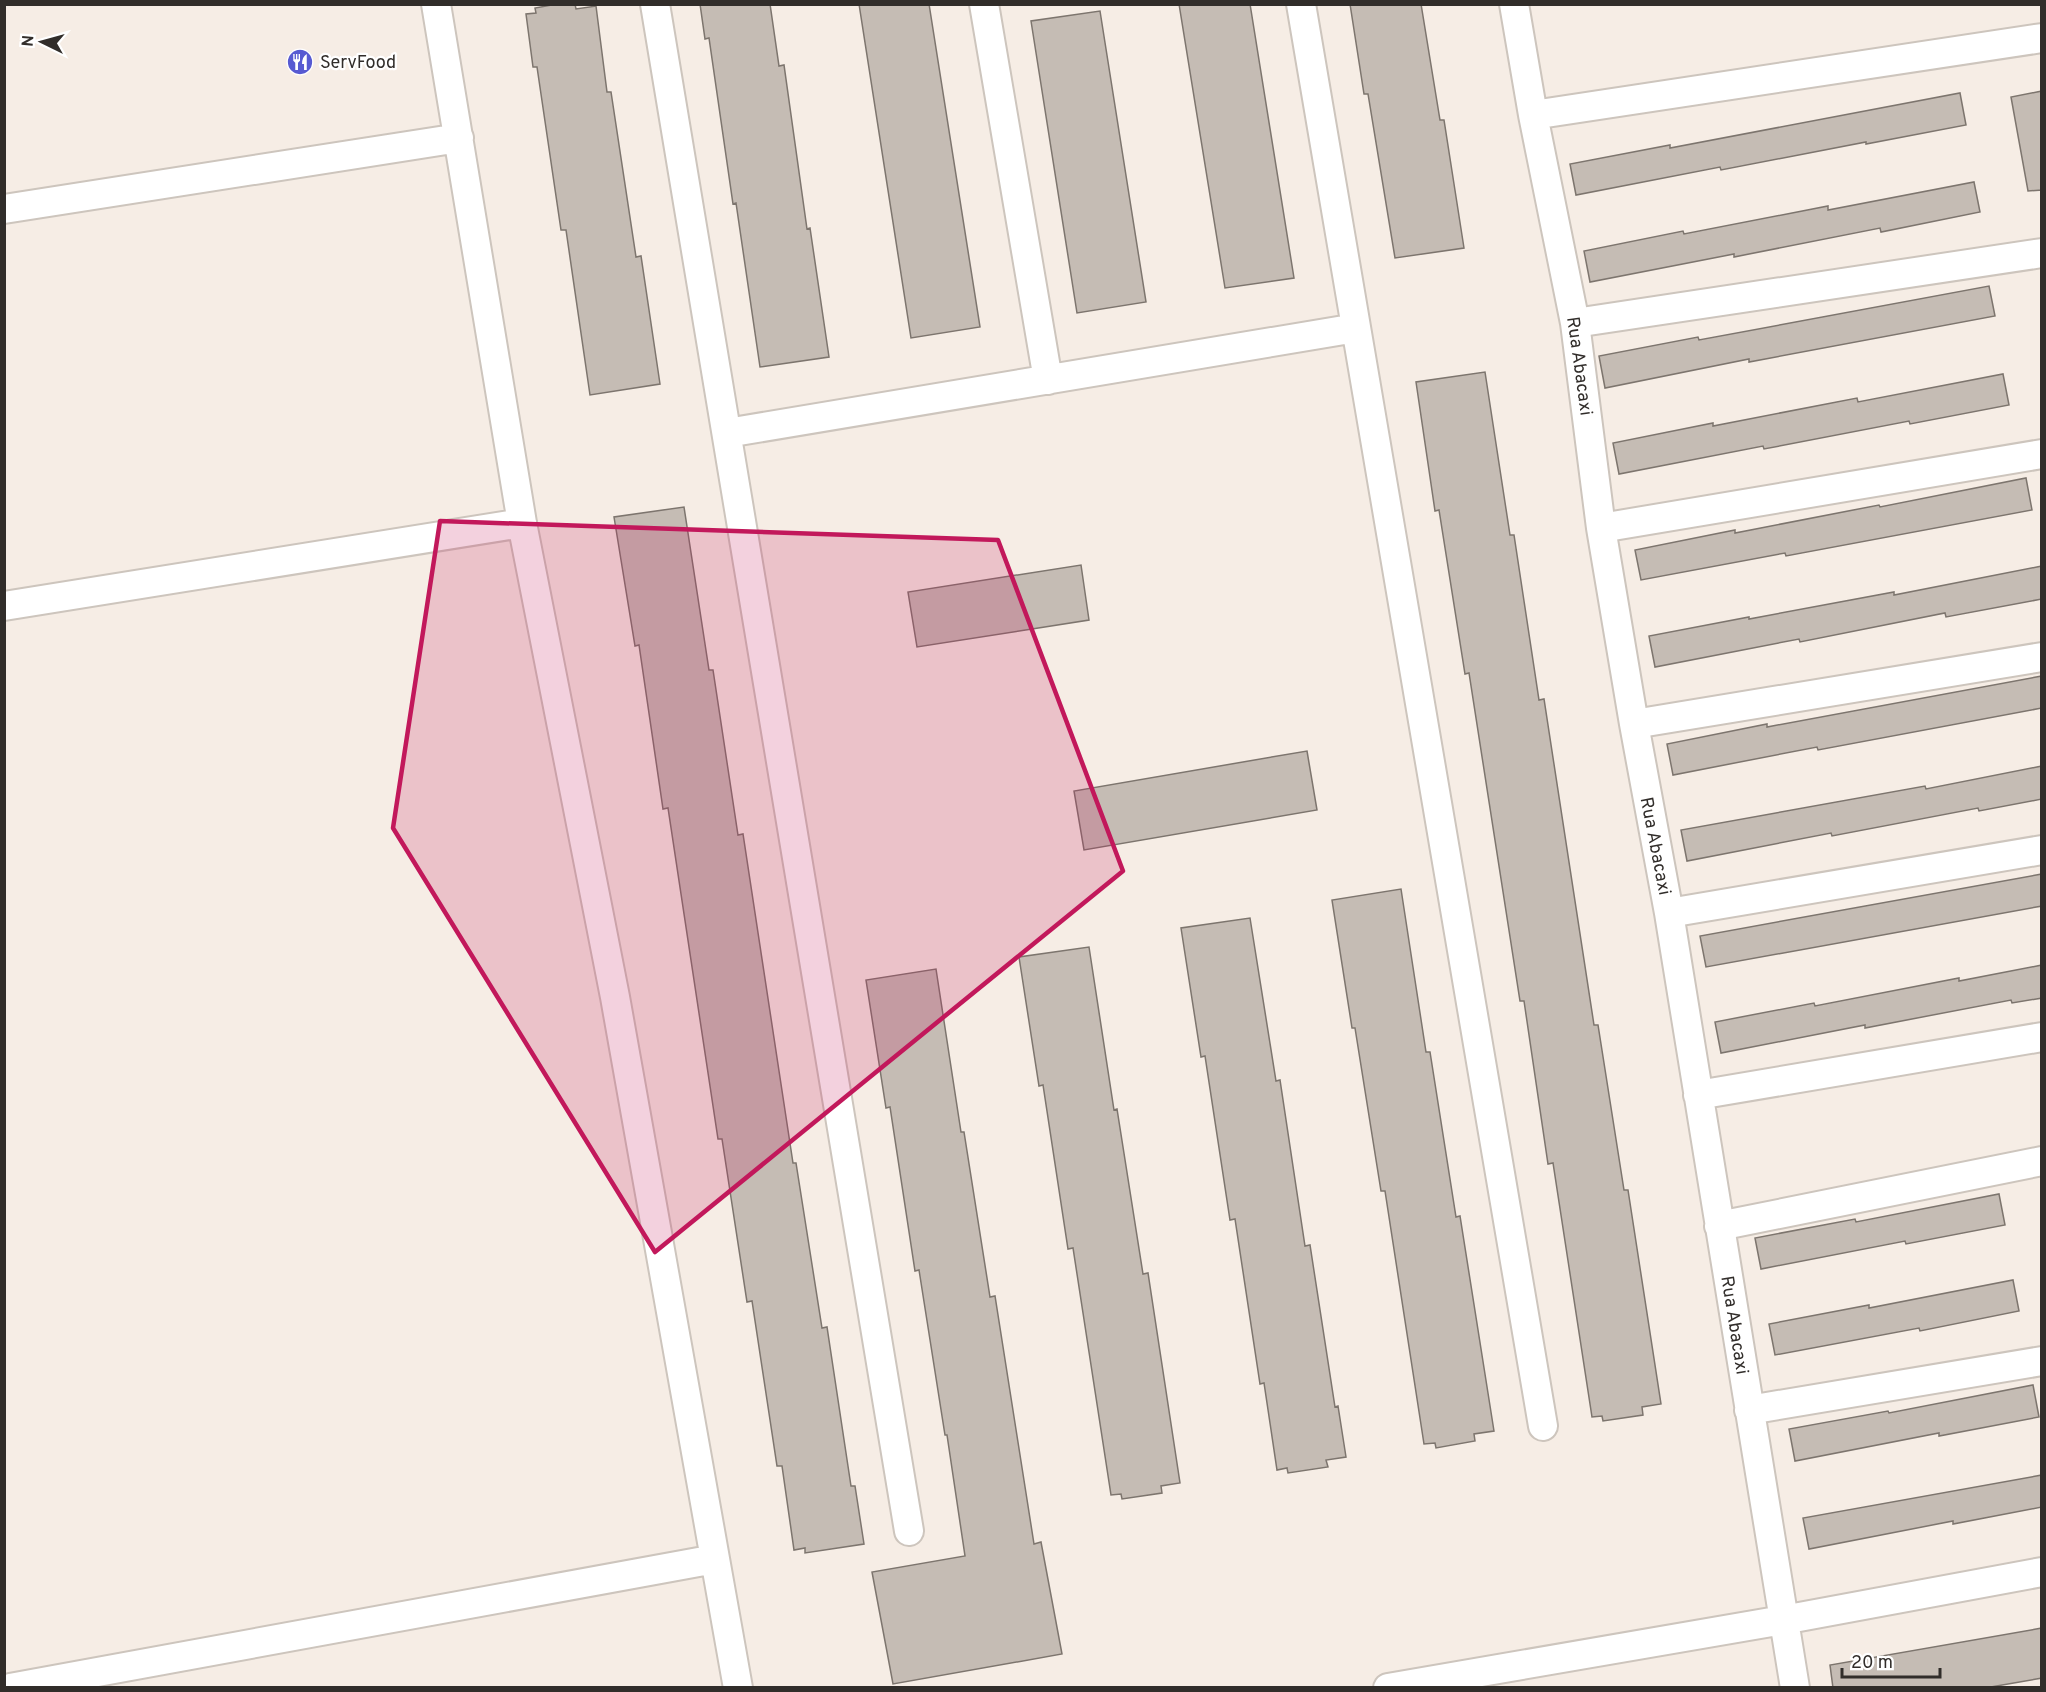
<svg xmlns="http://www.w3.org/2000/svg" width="2046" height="1692" viewBox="0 0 2046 1692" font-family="Overpass,sans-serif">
	<rect width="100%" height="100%" fill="#f6ede5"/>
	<path fill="#c5bcb4" stroke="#7d756e" stroke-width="1.5" d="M557 4H575L576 9 596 6 607 92H611L636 257 641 256 660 384 590 395 566 230H561L537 67H533L526 14 536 13 535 8Z
		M700 4H770L779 66 784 65 807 229 810 228 829 357 760 367 736 203 733 204 709 38 705 39Z
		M859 4H929L980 327 911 338Z
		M1179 4H1250L1294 278 1225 288Z
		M1350 4H1421L1440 120H1444L1464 248 1395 258 1368 94H1364Z
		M1100 11 1146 302 1077 313 1031 21Z
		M2042 91V190L2028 191 2011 97Z
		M1960 93 1966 125 1866 144V142L1721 170 1720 167 1576 195 1570 164 1670 145V148Z
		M1974 182 1980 212 1881 232 1880 228 1734 257V254L1590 282 1584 251 1683 231 1684 234 1828 206V210Z
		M1989 286 1995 316 1749 362V359L1605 388 1599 356 1698 337 1699 340Z
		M1485 372 1510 535H1514L1539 700 1544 699 1594 1025H1598L1624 1190H1628L1661 1404 1642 1407 1643 1415 1603 1421 1602 1416 1592 1417 1553 1163 1548 1164 1524 1001H1520L1469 673 1465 674 1439 510 1435 511 1416 382Z
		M2003 374 2009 405 1910 424 1909 421 1764 449 1763 446 1619 474 1613 443 1713 423V426L1857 398 1858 402Z
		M2026 478 2032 510 1786 556 1785 553 1641 580 1635 550 1735 530V533L1879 505 1880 507Z
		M684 507 709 670H713L738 835 743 834 793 1163H796L822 1328 827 1327 851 1486H855L864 1544 805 1553V1548L794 1550 782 1466H777L752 1301 747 1302 722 1139H718L668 808 663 809 639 645 635 646 614 517Z
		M1081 565 1089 620 917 647 908 592Z
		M2042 566V599L1946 617 1945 613 1800 642 1799 639 1655 667 1649 636 1749 617V619L1894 592V595Z
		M2042 676V708L1818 750 1817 747 1673 775 1667 744 1767 724V727Z
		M1307 751 1317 810 1084 850 1074 791Z
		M2042 766V799L1979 811 1978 808 1832 836 1831 833 1687 861 1681 830 1925 786 1926 789Z
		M2042 874V906L1706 967 1700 936Z
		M1401 889 1426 1052H1430L1456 1217 1460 1216 1494 1431 1474 1434 1475 1441 1436 1448 1435 1443 1424 1444 1385 1191H1381L1355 1028H1352L1332 900Z
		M1250 918 1276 1081 1280 1080 1305 1246 1310 1245 1335 1407 1338 1406 1346 1457 1326 1460 1328 1467 1288 1473 1287 1468 1277 1470 1264 1383 1260 1384 1235 1219 1230 1220 1205 1056 1201 1057 1181 928Z
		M1089 947 1114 1110 1117 1109 1143 1274 1148 1273 1180 1483 1161 1486 1162 1493 1122 1499 1121 1494 1111 1495 1073 1248 1068 1249 1043 1085 1039 1086 1019 957Z
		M2042 965V998L2012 1003 2011 1000 1865 1028V1025L1721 1053 1715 1022 1814 1003 1815 1006 1959 978V981Z
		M936 969 961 1132H964L990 1297 995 1296 1034 1544 1041 1542 1062 1654 893 1684 872 1572 965 1556 947 1435H945L919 1270 915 1271 890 1107 886 1108 866 980Z
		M1999 1194 2005 1225 1906 1244 1905 1241 1761 1269 1755 1238 1855 1219 1856 1222Z
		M2013 1280 2019 1311 1920 1331 1919 1328 1775 1355 1769 1324 1869 1305V1308Z
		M2033 1385 2039 1417 1939 1436V1433L1795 1461 1789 1429 1888 1411 1889 1413Z
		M2042 1475V1507L1953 1524V1521L1809 1549 1803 1518Z
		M2042 1628V1678L1985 1688H1833L1830 1665Z"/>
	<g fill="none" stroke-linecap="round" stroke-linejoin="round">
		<g stroke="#cdc5bd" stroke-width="32">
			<path id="street" d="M436 4 522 523 615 997 738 1688
				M655 4 909 1531
				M984 4 1048 380
				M1301 4 1543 1426
				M1514 4 1533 115 1575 323 1601 528 1634 724 1669 913 1795 1688
				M1533 115 2042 38
				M4 209 459 138
				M1575 323 2042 253
				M727 433 1356 328
				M1601 528 2042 454
				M4 606 522 523
				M1634 724 2042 657
				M1669 913 2042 850
				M1698 1095 2042 1037
				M1719 1226 2042 1161
				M1749 1410 2042 1361
				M10 1688 715 1559
				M1388 1688 1783 1620 2042 1572"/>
		</g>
		<use href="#street" stroke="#fff" stroke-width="28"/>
	</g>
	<path fill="#c2185b" fill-opacity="0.2" stroke="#c2185b" stroke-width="4.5" stroke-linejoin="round" d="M440 521 998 540 1123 871 655 1252 393 828Z"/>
	<defs>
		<g id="restaurant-disc" transform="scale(1.35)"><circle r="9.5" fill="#575ad2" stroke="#fff"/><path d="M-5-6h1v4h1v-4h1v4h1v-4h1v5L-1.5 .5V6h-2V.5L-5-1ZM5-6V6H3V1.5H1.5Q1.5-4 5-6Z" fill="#fff"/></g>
	</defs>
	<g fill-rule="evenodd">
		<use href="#restaurant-disc" x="300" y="62"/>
	</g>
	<g text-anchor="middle" stroke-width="4.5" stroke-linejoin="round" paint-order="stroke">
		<g font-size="18" fill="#312d2a" stroke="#fff" text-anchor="start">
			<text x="320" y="68">ServFood</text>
		</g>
		<g font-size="18" fill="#312d2a" stroke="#fff">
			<text transform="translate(1580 366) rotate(82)" y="6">Rua Abacaxi</text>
			<text transform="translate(1656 846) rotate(79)" y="6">Rua Abacaxi</text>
			<text transform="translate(1735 1325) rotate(81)" y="6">Rua Abacaxi</text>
		</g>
	</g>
	<rect width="2046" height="1692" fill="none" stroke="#312d2a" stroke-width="12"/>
	<g transform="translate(42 42) rotate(275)" stroke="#ffffff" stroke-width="4.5" paint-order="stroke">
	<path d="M0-4.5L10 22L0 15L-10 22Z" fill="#312d2a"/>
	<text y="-9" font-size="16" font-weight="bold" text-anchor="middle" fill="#312d2a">N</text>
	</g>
	<path d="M1842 1668v9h98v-9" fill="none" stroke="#312d2a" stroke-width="3"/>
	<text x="1851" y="1668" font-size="18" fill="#312d2a" stroke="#ffffff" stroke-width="4.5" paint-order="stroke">20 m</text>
</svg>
